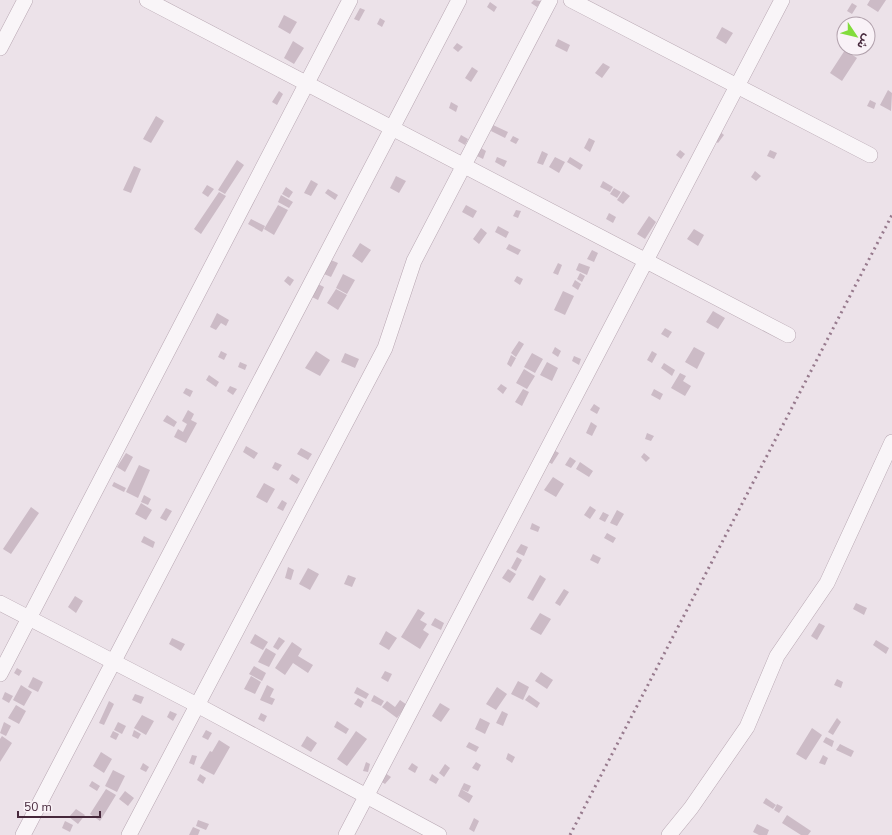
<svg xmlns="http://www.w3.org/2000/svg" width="892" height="835" viewBox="0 0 892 835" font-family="'Nunito Sans','Noto Sans Arabic',sans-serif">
	<rect width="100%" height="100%" fill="#ece2e9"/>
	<path fill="#ccbbc6" d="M534 0 541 1 537 7 531 3Z
		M870 0H886L878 12 867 5Z
		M490 2 497 7 494 12 487 7Z
		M852 3 857 6 852 14 847 11Z
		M360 8 365 10 359 21 354 19Z
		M284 15 297 22 290 34 278 27Z
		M380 18 385 21 382 27 377 24Z
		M722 27 733 33 726 44 716 38Z
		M558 39 570 45 567 52 555 46Z
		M293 41 304 48 294 64 284 58Z
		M457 43 463 47 458 52 453 48Z
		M845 50 857 58 842 81 830 73Z
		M603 63 610 67 602 78 595 73Z
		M472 67 478 71 471 82 465 78Z
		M888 90 892 93 891 111 880 105Z
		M279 91 283 94 277 105 272 102Z
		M870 100 876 103 874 109 867 106Z
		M451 102 458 106 456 112 449 108Z
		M156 116 164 121 151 143 143 139Z
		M493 125 508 132 505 138 491 131Z
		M719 131 724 135 718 143 714 140Z
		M461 135 468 139 465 145 458 141Z
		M513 136 519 139 516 144 510 141Z
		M589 138 595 141 590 152 584 148Z
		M481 148 486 151 483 159 477 156Z
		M680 150 685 154 681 159 676 155Z
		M770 150 777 153 774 159 767 156Z
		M542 151 548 154 543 165 537 163Z
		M497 157 507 161 504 167 495 162Z
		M555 157 565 162 559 173 549 167Z
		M570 157 583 165 580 170 567 162Z
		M237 160 244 165 225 194 218 190Z
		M134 166 141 169 131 193 123 190Z
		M755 171 761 176 756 181 751 177Z
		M396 176 406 181 399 193 390 188Z
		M311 180 318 184 311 196 304 193Z
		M603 181 613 187 610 192 600 187Z
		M207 185 214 189 208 197 202 193Z
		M286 187 293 192 289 198 282 194Z
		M614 188 621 192 617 198 610 194Z
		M328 189 338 195 335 200 325 193Z
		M623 191 630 196 623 204 617 200Z
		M219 192 226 196 201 234 194 229Z
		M281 195 293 202 289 208 278 202Z
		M278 205 288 210 274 235 264 229Z
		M466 205 477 211 473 218 462 212Z
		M516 210 521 211 518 218 513 216Z
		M609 213 616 217 613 223 606 219Z
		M649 216 656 222 645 239 637 234Z
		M251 219 265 226 262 232 248 224Z
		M498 226 509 232 506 238 495 232Z
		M481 228 487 233 479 244 473 239Z
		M694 229 704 235 698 246 687 239Z
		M360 243 371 250 362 263 352 256Z
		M509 244 521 250 518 255 506 249Z
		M592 250 598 253 594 262 587 259Z
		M331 260 338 263 331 277 324 274Z
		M558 263 562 265 558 275 553 273Z
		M579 263 590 267 587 275 576 270Z
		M580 273 585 276 582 282 577 279Z
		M343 274 355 280 347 294 336 288Z
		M288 276 294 280 290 286 284 281Z
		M517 276 523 279 520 285 514 281Z
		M575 280 581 284 578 290 572 286Z
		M318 284 324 287 318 300 312 297Z
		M336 289 347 295 338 310 327 303Z
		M563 291 574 296 565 315 554 310Z
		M713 311 725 318 718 329 706 322Z
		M217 313 229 320 226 326 221 323 216 330 210 327Z
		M665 328 672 332 668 338 661 334Z
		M519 341 524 344 516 357 511 353Z
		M555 347 561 351 558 357 552 353Z
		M694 347 705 353 697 369 685 362Z
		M221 351 227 354 224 360 218 357Z
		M316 351 330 360 320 376 305 368Z
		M652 351 657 354 652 363 647 360Z
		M345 353 359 359 355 368 341 362Z
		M532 353 543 359 535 373 524 367Z
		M511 355 516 358 511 367 507 364Z
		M574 356 581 359 579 365 572 361Z
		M240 362 247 365 245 370 238 367Z
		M547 362 558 368 552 381 540 375Z
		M664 363 675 370 672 376 661 368Z
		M524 369 535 376 527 389 516 383Z
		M680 373 686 376 683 381 691 386 685 396 671 388Z
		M209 375 219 382 216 387 206 380Z
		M501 384 507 388 503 394 497 389Z
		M230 386 237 389 233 395 227 391Z
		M186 388 193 391 190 397 183 393Z
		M523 389 529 392 522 406 515 402Z
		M654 389 663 394 660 400 651 395Z
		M594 404 600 408 597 414 590 410Z
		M188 410 194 414 191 420 197 423 186 443 174 437 178 429 183 432 187 424 182 421Z
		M167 415 177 422 174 427 163 421Z
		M591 422 597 426 592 436 586 433Z
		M647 433 654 436 651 441 645 439Z
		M246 446 258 453 254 459 243 452Z
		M548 447 559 453 552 464 542 458Z
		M301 448 312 454 308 460 297 454Z
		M126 453 133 457 125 472 117 467Z
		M644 453 650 458 646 462 641 457Z
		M570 457 576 461 571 468 565 465Z
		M275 462 282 465 278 471 272 468Z
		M580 462 593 471 589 477 576 469Z
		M139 465 150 470 138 498 126 492Z
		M292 474 300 479 297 484 289 479Z
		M553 477 564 484 556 497 544 490Z
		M114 482 126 488 124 492 112 486Z
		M264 483 275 489 267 503 256 497Z
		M144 495 151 499 148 505 141 502Z
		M282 500 287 503 283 511 277 508Z
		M141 503 152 510 146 520 135 514Z
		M590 506 596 510 590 519 584 515Z
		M31 507 39 513 11 554 3 549Z
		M166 508 172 511 166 521 160 518Z
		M617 510 624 514 617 526 610 523Z
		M603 512 609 515 605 522 599 519Z
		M532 523 540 527 538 532 530 529Z
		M607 533 616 538 613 543 604 538Z
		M144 536 155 542 153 548 141 542Z
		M521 544 528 547 524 556 516 552Z
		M593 554 601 558 598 564 590 560Z
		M517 557 522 560 516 571 511 568Z
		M288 567 294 570 291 580 285 578Z
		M308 568 319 574 310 590 299 584Z
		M508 569 516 574 510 583 502 578Z
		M348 575 356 578 352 587 344 584Z
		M540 575 546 579 533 601 527 598Z
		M564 589 569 592 560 606 555 603Z
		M75 596 83 601 76 613 68 607Z
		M856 603 867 608 864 615 853 609Z
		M418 609 425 613 420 620 427 624 423 630 429 634 420 649 401 637Z
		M540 613 551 619 541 635 530 629Z
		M435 618 444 623 441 630 431 625Z
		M819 623 825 626 817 640 811 636Z
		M386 631 397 638 389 650 379 644Z
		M255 634 268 642 263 650 250 643Z
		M279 637 285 641 278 650 273 647Z
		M172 638 185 644 181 651 169 644Z
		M876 640 889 648 886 654 873 645Z
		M292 642 302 649 298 656 313 665 308 673 293 663 285 675 275 668Z
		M266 648 276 654 269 667 258 662Z
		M254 666 266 673 262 681 249 674Z
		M17 668 22 671 19 676 14 673Z
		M385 671 392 674 388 682 381 678Z
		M541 672 553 680 547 689 535 681Z
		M251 676 261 682 255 694 244 689Z
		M33 677 43 682 38 692 28 687Z
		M837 679 843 682 841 688 834 685Z
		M518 681 529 687 523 700 511 694Z
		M21 685 32 692 24 706 13 700Z
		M267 685 274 689 270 697 275 699 272 705 260 700Z
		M357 687 369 694 366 699 354 693Z
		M497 687 507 694 496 710 486 704Z
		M5 692 13 696 9 703 2 699Z
		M135 694 144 697 141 704 132 700Z
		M374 695 384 701 381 706 371 701Z
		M529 695 540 703 537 708 525 700Z
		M358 698 364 702 361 708 354 704Z
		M400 700 407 705 397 718 382 707 387 701 395 707Z
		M109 701 114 704 104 725 99 723Z
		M440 703 450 709 441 722 432 716Z
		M16 705 26 711 19 724 8 718Z
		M170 711 177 714 173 721 167 717Z
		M502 711 508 714 503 726 496 723Z
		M261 713 267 716 264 722 258 719Z
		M142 715 154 721 146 735 134 728Z
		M480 718 490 723 485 734 475 729Z
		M837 718 841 722 833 735 828 732Z
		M337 721 349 729 346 734 334 727Z
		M4 722 11 726 6 736 0 733Z
		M118 722 126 726 122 734 114 730Z
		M812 728 822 735 806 760 796 754Z
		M134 730 141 734 138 739 132 736Z
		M206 730 212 733 208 740 202 737Z
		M113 731 119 734 116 740 110 737Z
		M356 731 367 739 347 766 337 759Z
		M2 736 12 743 0 762V739Z
		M307 736 317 743 311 752 301 746Z
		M826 737 834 741 832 747 823 742Z
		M219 740 230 747 214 775 200 768 210 751 212 752Z
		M469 742 479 747 476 752 466 747Z
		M840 744 854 751 851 757 836 750Z
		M101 752 112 759 104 773 93 766Z
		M508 753 515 757 512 763 506 759Z
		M192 755 197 756 194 765 189 763Z
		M823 755 828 758 825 765 819 763Z
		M366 762 370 764 368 772 363 771Z
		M476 762 481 765 478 771 472 768Z
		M143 763 149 767 146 772 140 769Z
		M412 763 418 767 415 773 408 769Z
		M445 764 450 768 444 777 439 773Z
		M113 770 125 776 117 792 105 786Z
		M385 773 391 777 385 784 379 780Z
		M200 774 206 778 203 784 197 780Z
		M432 774 439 779 436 784 429 780Z
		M92 781 100 786 97 791 89 786Z
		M464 783 471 786 468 792 461 789Z
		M106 789 116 795 100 821 90 814Z
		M461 789 473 796 469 803 458 796Z
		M125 791 134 798 128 806 119 799Z
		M766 798 776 805 773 809 763 803Z
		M777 804 783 807 779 813 774 810Z
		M76 809 85 815 78 824 69 817Z
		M787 815 811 831 808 835H801L782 823Z
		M474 818 479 821 474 832 469 829Z
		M198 820 209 824 206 830 196 826Z
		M65 821 73 825 70 832 62 828Z
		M757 824 769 830 767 835H759L753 832Z
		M193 827 200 830 198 835H189Z"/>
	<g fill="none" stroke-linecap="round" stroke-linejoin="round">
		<g stroke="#b7a6b1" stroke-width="16">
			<path id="minor" d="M147 0 788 335
				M571 0 870 155
				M0 48 25 0
				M0 603 197 705 439 835
				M0 674 350 0
				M23 835 459 0
				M129 835 385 348 414 261 550 0
				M346 835 782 0
				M669 835 691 808 747 727 777 656 827 583 892 442"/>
		</g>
		<use href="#minor" stroke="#f9f5f8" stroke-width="15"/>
		<path stroke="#977a8d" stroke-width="3" stroke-dasharray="2 4" stroke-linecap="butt" d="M570 835 892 215"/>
	</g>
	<g transform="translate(856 36) rotate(125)"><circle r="19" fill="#f9f2f7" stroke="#b1a1ac"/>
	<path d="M0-3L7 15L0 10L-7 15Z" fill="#82dc3c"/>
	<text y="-6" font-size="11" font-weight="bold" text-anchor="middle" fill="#46283b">ش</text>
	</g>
	<path d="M18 811v6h82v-6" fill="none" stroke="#46283b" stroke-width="2"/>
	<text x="24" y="811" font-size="12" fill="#46283b" stroke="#f9f2f7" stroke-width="3" paint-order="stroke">50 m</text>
</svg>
